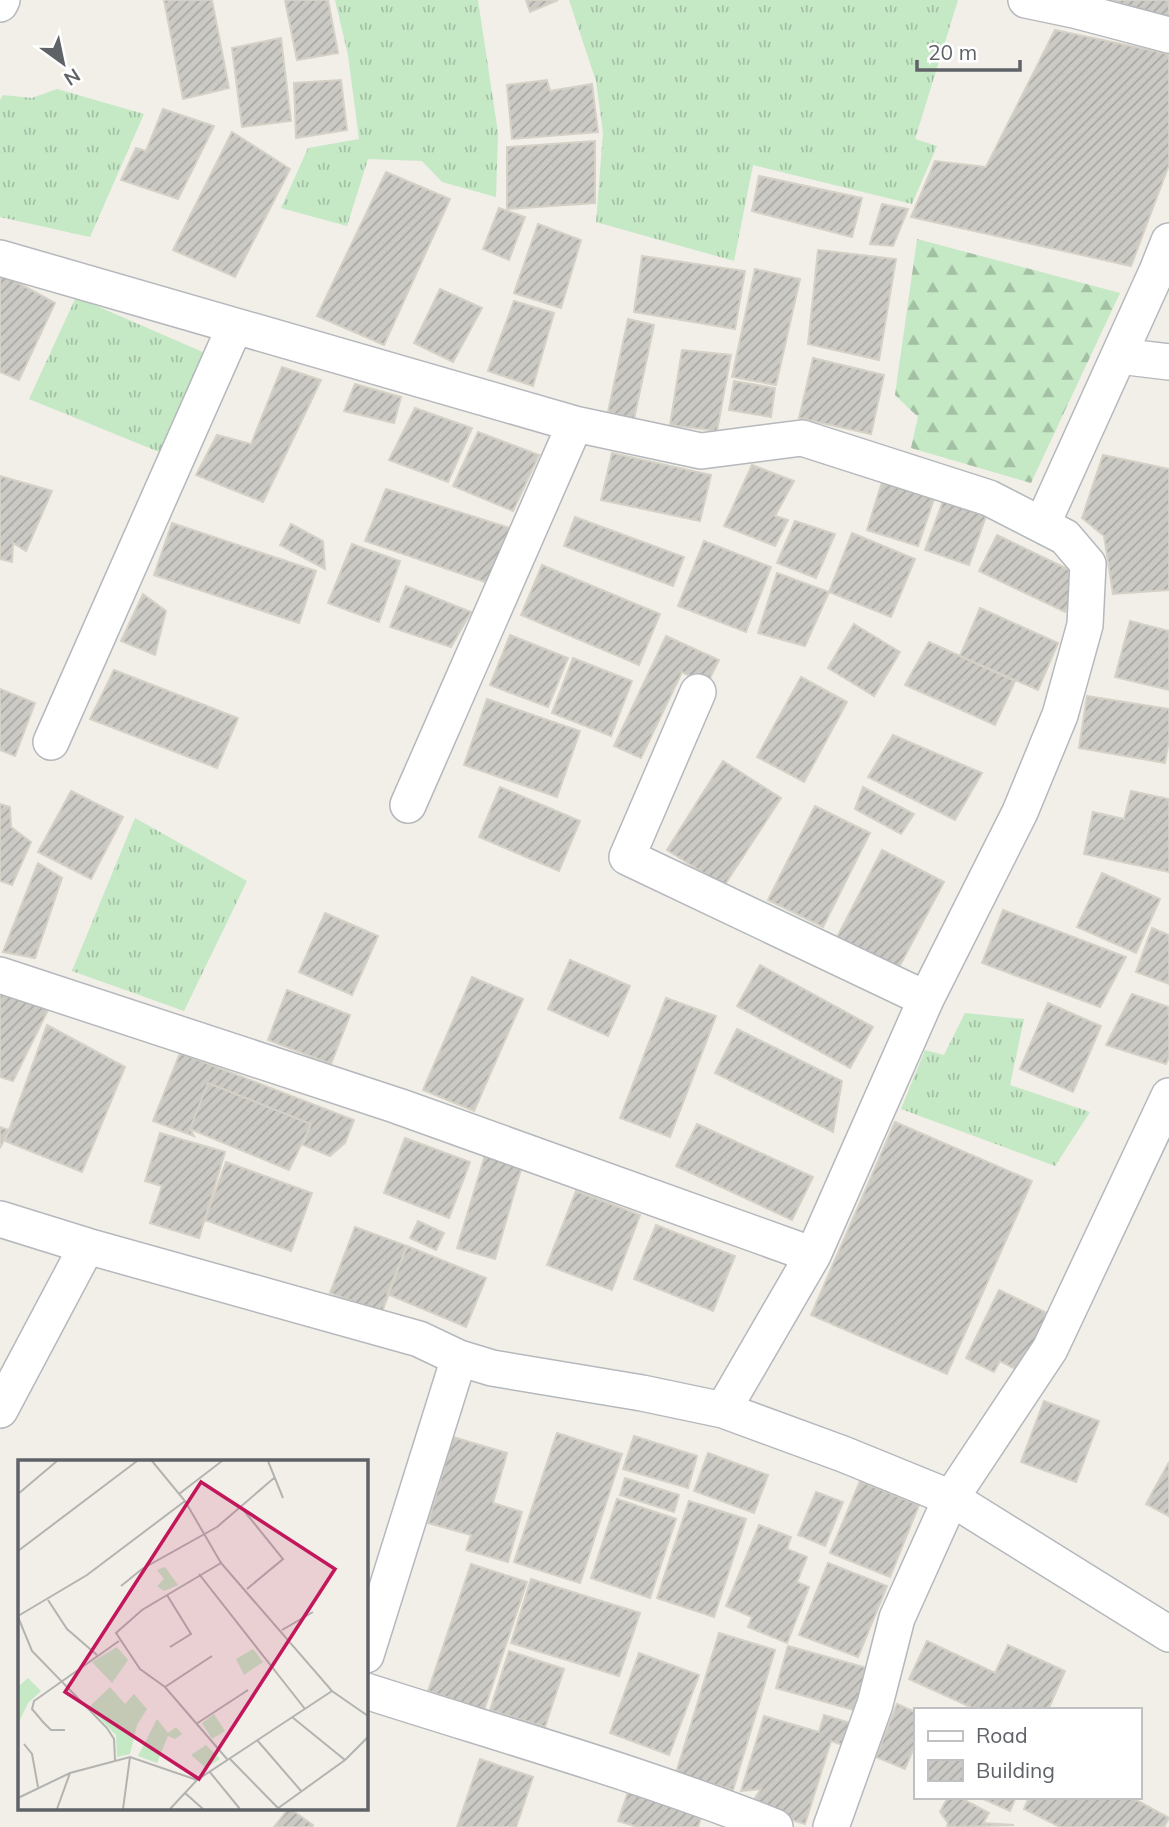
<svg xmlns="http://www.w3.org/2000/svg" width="1169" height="1827" viewBox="0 0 1169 1827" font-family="Mulish,sans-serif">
	<defs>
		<pattern id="grass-tufts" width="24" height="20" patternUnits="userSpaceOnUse" patternTransform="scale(1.75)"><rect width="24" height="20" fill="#c5e8c5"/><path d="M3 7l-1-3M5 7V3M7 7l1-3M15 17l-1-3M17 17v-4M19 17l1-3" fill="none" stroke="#a3c0a4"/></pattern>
		<pattern id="forest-firs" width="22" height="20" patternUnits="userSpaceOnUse" patternTransform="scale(1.75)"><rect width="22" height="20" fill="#c5e8c5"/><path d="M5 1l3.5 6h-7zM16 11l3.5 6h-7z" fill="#a3c0a4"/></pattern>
		<pattern id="building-hatch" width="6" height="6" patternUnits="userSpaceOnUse" patternTransform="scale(1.75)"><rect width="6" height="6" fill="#cccac5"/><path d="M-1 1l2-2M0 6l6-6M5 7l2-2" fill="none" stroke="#a9a8a4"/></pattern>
	</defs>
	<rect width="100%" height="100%" fill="#f1efe8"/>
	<path fill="url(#grass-tufts)" d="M335 0H478L498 133 496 197 442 182 422 161 368 159 347 226 281 208 308 148 359 139 348 55Z
		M569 0H958L915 139 937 146 912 204 753 165 734 261 596 222 603 133 596 81Z
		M57 89 144 114 90 237 0 217V100L3 95 32 98Z
		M76 297 205 353 164 454 29 399Z
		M135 818 247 881 184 1011 72 971Z
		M965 1013 1024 1019 1010 1085 1090 1112 1055 1166 901 1109 925 1050 944 1055Z"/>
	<path fill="url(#forest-firs)" d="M917 239 1120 293 1031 483 911 448 918 417 895 395Z"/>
	<path fill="url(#building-hatch)" stroke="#d6d1c6" stroke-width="2" d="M164 0H212L229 88 183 99Z
		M285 0H328L338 53 297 60Z
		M526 0H558L530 12Z
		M1109 0H1169V18Z
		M1055 30 1169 54V165L1131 266 911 217 935 161 986 167Z
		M281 38 291 121 242 127 232 48Z
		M341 80 347 130 296 138 294 83Z
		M547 80 550 91 592 84 598 132 512 139 507 85Z
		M163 109 214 126 178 199 121 180 136 148 146 151Z
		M232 132 290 169 235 277 173 250Z
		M595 141V203L507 209V147Z
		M386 172 450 199 384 345 317 316Z
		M759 176 862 198 852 237 752 211Z
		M882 204 908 209 893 246 870 244Z
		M499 208 525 217 509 260 483 249Z
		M538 224 581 240 561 308 514 293Z
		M818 250 896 259 879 360 808 344Z
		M642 256 745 271 735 329 634 312Z
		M755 269 800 279 776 385 732 377Z
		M0 273 55 303 19 380 0 372Z
		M440 289 482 308 453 362 414 343Z
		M514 301 554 313 533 386 488 371Z
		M628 319 654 325 634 419 608 412Z
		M682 350 731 355 717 431 670 425Z
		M813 358 884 375 871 434 799 418Z
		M282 367 321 380 263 502 196 475 217 435 251 444Z
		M734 381 775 388 771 417 729 410Z
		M355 384 401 397 394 423 344 411Z
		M415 408 472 428 448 482 389 460Z
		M478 432 539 455 513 511 453 486Z
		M612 453 711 475 700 521 601 500Z
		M1103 455 1169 469V590L1113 594 1104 536 1082 518Z
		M752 465 794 481 775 516 788 520 775 546 724 526Z
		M0 476 52 491 26 551 13 543 12 562 0 559Z
		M882 482 934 499 918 546 867 530Z
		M386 489 510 528 488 583 365 541Z
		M943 501 986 516 969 565 925 550Z
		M575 517 684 557 673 586 564 546Z
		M795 521 835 534 816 578 777 563Z
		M172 523 316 571 299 623 154 575Z
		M291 524 323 541 325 569 280 545Z
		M852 533 915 559 891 617 829 592Z
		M997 535 1082 576 1065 612 979 571Z
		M704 541 771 567 746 632 678 606Z
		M352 544 400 561 379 622 328 603Z
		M542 565 660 614 639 665 521 615Z
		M777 573 829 592 805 646 758 633Z
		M406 586 471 612 451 647 390 627Z
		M143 594 166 611 155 655 121 641Z
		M980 608 1058 643 1038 690 960 656Z
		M1130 621 1169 631V690L1115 677Z
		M854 624 900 652 874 696 828 668Z
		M510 635 568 658 548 707 490 685Z
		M666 636 719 660 707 684 682 672 641 758 614 746Z
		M929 642 1015 681 995 725 905 685Z
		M573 658 632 681 611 736 552 713Z
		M114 670 238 718 217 768 90 719Z
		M801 677 847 702 804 782 757 757Z
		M0 689 35 703 15 756 0 750Z
		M1087 696 1169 709V740L1165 763 1079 748Z
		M487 699 580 731 557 797 464 765Z
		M893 735 982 773 955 820 868 777Z
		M723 761 781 798 724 886 667 850Z
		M500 787 580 821 559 871 479 837Z
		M863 787 914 814 901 834 855 809Z
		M71 791 123 817 91 879 38 852Z
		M1131 791 1169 799V872L1084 854 1093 812 1124 819Z
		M0 804 10 807 11 827 31 842 12 885 0 881Z
		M815 806 870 833 823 927 768 900Z
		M882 850 944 882 896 973 835 941Z
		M38 863 62 878 35 958 3 952Z
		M1102 873 1160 899 1136 953 1077 927Z
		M1003 910 1126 957 1100 1007 982 963Z
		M325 913 378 936 352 995 299 972Z
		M1152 928 1169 935V984L1136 972Z
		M570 960 630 986 608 1036 548 1009Z
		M760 965 873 1027 850 1068 737 1006Z
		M472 977 523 999 474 1111 423 1090Z
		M287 990 350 1015 331 1064 268 1040Z
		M0 992 49 1008 13 1081 0 1077Z
		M1132 994 1169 1007V1057L1166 1064 1106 1045Z
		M666 998 716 1016 670 1137 620 1118Z
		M1048 1003 1101 1026 1073 1092 1020 1069Z
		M47 1025 125 1067 82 1172 5 1141Z
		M737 1029 842 1081 833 1132 715 1073Z
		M180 1053 354 1120 345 1143 330 1156 303 1145 311 1124 208 1083 190 1129 194 1136 153 1121Z
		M208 1083 311 1124 289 1170 190 1129Z
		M895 1122 1032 1181 947 1374 811 1315Z
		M697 1124 813 1177 792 1220 676 1166Z
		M0 1127 9 1130 0 1148Z
		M160 1133 225 1152 199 1238 150 1223 162 1186 145 1181Z
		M405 1138 470 1162 449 1218 384 1193Z
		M485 1155 522 1166 495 1259 457 1248Z
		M226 1162 312 1193 291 1251 205 1220Z
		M576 1191 640 1215 612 1290 547 1265Z
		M418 1221 444 1233 436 1250 410 1238Z
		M656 1225 735 1256 713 1311 634 1279Z
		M355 1227 407 1246 382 1312 330 1293Z
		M407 1246 486 1278 466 1327 387 1294Z
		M999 1290 1049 1314 1021 1372 1000 1361 994 1372 966 1358Z
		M1044 1401 1099 1421 1076 1482 1021 1462Z
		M557 1433 622 1454 580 1583 514 1562Z
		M634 1436 697 1456 688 1488 623 1469Z
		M453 1437 507 1453 493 1503 522 1512 508 1562 466 1550 471 1535 428 1523Z
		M708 1453 768 1475 754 1513 694 1491Z
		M1169 1462V1516L1146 1504Z
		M625 1478 679 1495 674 1512 620 1495Z
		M860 1481 919 1505 890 1577 830 1553Z
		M816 1492 843 1502 825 1546 798 1535Z
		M617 1499 676 1519 650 1598 591 1578Z
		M689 1501 746 1519 714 1617 657 1598Z
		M759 1525 791 1537 787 1549 807 1557 797 1582 809 1587 787 1643 748 1627 752 1617 726 1606Z
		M828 1563 887 1586 858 1657 799 1635Z
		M471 1564 527 1582 484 1710 428 1691Z
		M531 1579 640 1613 619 1676 511 1643Z
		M719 1633 775 1650 733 1790 676 1773Z
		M927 1641 995 1673 1008 1645 1065 1671 1048 1710H977L909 1679Z
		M788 1646 867 1668 854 1710 776 1688Z
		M509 1651 564 1669 545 1727 490 1710Z
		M639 1653 699 1675 669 1755 610 1733Z
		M897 1704 915 1712V1745L905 1769 876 1757Z
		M824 1715 850 1723 843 1745 831 1741 805 1824 749 1807 761 1789 741 1791 764 1716 819 1732Z
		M480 1759 533 1777 516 1827H457Z
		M628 1792 702 1815 698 1827H638L618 1821Z
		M948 1797H959L989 1813 983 1823 1014 1825 947 1827 948 1823 940 1812Z
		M979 1797H1016L1010 1811Z
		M1029 1797H1131L1169 1818 1164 1827H1060L1024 1809Z
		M289 1808 313 1825 312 1827H274Z"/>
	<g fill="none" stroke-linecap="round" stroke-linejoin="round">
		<g stroke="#b5b8bc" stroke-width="38">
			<path id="street" d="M1026 0 1074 10 1169 35
				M0 4 2 0
				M0 258 575 424 701 451 802 438 989 498 1065 537 1088 564 1085 625 1060 715 1020 812 926 999 813 1255 723 1410
				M1119 356 1169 362
				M1042 525 1157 271 1169 241
				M698 692 627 857 926 999
				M51 742 235 326
				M408 805 575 424
				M0 975 398 1106 813 1255
				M0 1219 87 1246 419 1339 459 1358 492 1368 642 1393 723 1410 843 1454 951 1498 1169 1634
				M0 1410 87 1246
				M366 1655 459 1358
				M366 1691C503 1735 642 1774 775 1827
				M831 1827 875 1704 897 1618 951 1498 1050 1349 1169 1096"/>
		</g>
		<use href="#street" stroke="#fff" stroke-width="35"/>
	</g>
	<g transform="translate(18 1460)">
		<rect width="350" height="350" fill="#f1efe8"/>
		<path d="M147 107 160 125 146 131 139 126 146 119 139 110ZM235 189 245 202 226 215 218 199ZM92 227 107 244 116 234 129 249 119 265 112 294 99 297 98 275 71 247ZM196 254 207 271 194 279 184 263ZM139 259 150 273 158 267 164 274 157 279 150 276 139 303 120 296ZM188 285 202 299 188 308 173 295Z" fill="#c5e8c5"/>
		<path d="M99 187 110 200 94 223 74 202ZM10 218 23 231 10 243 0 264V227Z" fill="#c5e8c5"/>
		<path fill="none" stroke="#b3b3b1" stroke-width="2" d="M134 1 167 41 203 103 314 231 350 256M250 1 265 38M0 34 39 1M161 34 204 1M223 47 265 99 229 129M0 91 119 1M203 103 124 150 98 173 122 209 147 227 209 299M181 114 287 249M103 126 124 109 199 67 256 18M149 135 173 174 152 187M30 140 49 169 79 195M0 156 69 115 167 41M0 157 14 191 89 268 96 279 97 300M264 170 295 152M147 227 194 196M274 257 327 300M178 264 230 230M47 270H33L25 262 14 249 16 241 101 181M239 280 284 332M6 284 14 294 20 327M211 298 260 348M191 311 222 349M167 333 185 349M0 338 52 313 112 297 179 320M39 349 52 313M105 349 112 297M152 349 179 320 314 231M259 349 327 300 350 277"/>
		<path fill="#c2185b" fill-opacity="0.15" stroke="#c2185b" stroke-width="3.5" d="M183 22 317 109 181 319 47 232Z"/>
		<rect width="350" height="350" fill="none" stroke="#5f6368" stroke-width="3.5"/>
	</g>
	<rect x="914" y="1708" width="228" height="91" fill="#ffffff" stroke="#bfc1c3" stroke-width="2"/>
	<rect x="928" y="1731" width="35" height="10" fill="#ffffff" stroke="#bfc1c3" stroke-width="2"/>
	<text x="976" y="1743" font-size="21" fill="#5f6368">Road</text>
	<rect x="928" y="1760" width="35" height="21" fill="url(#building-hatch)" stroke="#bfc1c3" stroke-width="2"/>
	<text x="976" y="1778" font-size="21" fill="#5f6368">Building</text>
	<g transform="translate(63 63) rotate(147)" stroke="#ffffff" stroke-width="5" paint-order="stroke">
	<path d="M0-5L12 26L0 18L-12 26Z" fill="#5f6368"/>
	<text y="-10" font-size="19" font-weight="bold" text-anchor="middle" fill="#5f6368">N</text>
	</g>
	<path d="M917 60v10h103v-10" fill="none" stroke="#5f6368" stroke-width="3.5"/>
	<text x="928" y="60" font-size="21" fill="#5f6368" stroke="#ffffff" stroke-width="5" paint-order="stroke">20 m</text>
</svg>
